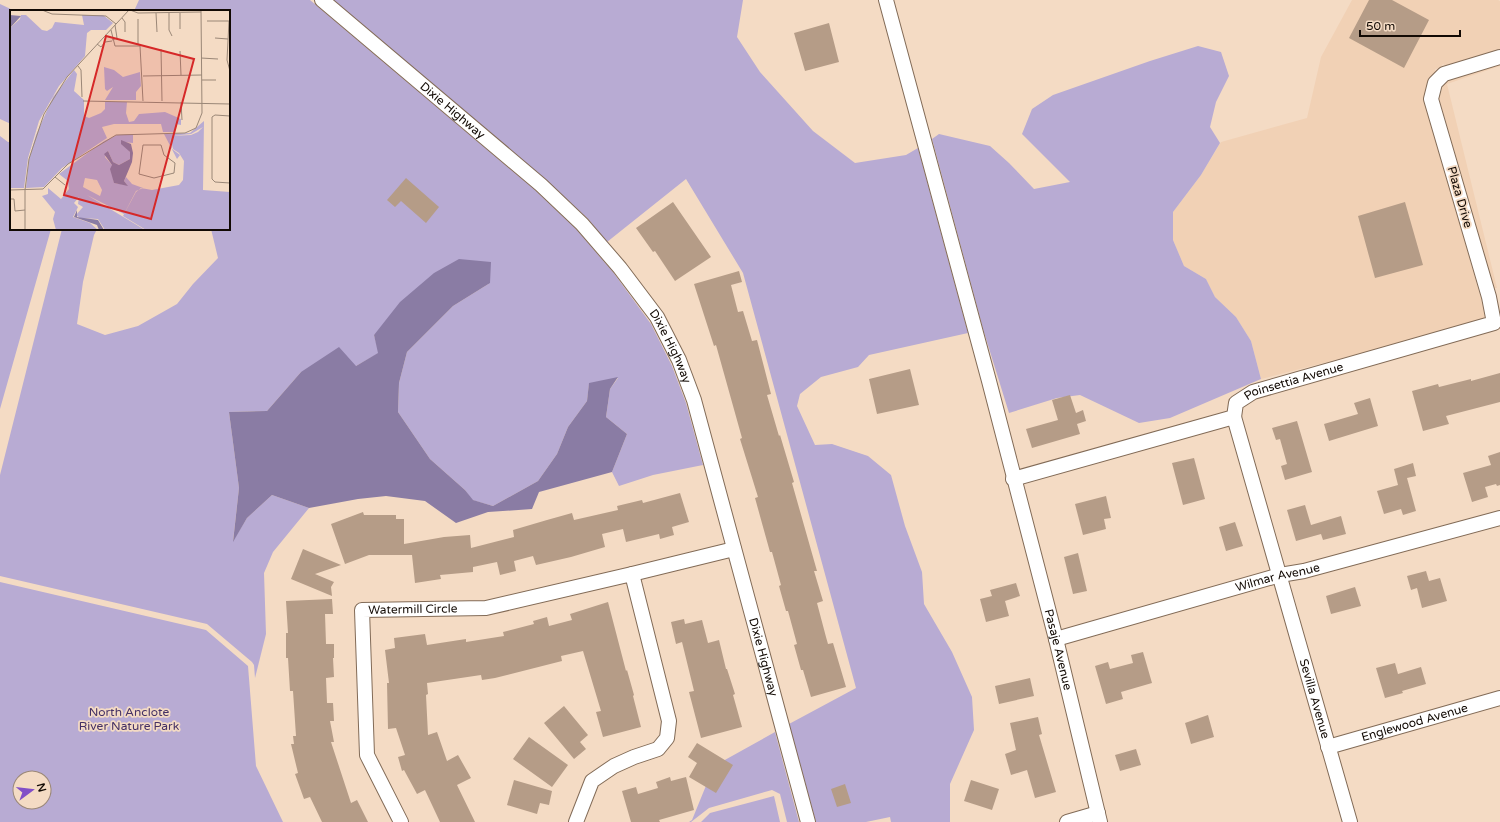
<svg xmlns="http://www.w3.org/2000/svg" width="1500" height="822" viewBox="0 0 1500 822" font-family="'Varela Round',sans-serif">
	<rect width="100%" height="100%" fill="#f4dbc4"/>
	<path fill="#f1d1b5" d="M1352 0H1498L1500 1V50L1446 66 1443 64 1440 68 1435 69 1436 73 1428 82 1424 97 1481 299 1485 318 1374 350 1261 379 1251 341 1236 317 1215 297 1206 279 1184 266 1173 240V212L1201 175 1221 142 1307 118 1321 57Z
		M1500 64V66L1447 84 1497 288H1494L1439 98 1443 86 1448 80Z"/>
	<path fill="#b8abd3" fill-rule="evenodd" d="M139 0H310L535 190 576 229 613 272 651 324 672 366 686 403 703 465 653 475 619 486 612 472 627 434 606 417 610 389 618 378 589 384 587 401 568 427 557 454 538 481 493 506 472 500 465 490 430 459 398 412 399 383 407 352 453 306 490 283 374 335 379 353 356 366 301 372 267 411 229 412 239 488 233 541 247 518 272 495 309 508 273 552 264 573 266 634 255 678 254 665 252 662 207 624 0 576V475L62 229H97L94 235 83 282 77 324 105 335 138 326 177 304 193 284 218 258 211 229H229V11H134Z
		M333 0H743L737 37 760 72 813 131 855 163 906 155 918 148 968 333 869 355 858 367 821 377 800 394 797 406 815 445 832 444 868 456 891 475 905 526 922 572 924 604 952 652 972 697 974 730 950 784V822H891L890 817 866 822H816L789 724 856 688 743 273 686 179 607 242 588 219 546 180Z
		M0 4 15 11H11V124L0 119Z
		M1198 46 1221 52 1229 76 1216 102 1210 127 1220 143 1201 175 1173 212V240L1184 266 1206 279 1215 297 1236 317 1251 341 1261 379 1170 418 1139 423 1080 395 1057 398 1009 413 983 329 932 139 939 134 990 146 1009 163 1034 189 1070 182 1022 134 1032 109 1053 95 1150 61Z
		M0 136 8 142H11V229H51L0 409Z
		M0 582 206 630 248 666 256 766 283 822H0ZM20 778H44V802H20Z
		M775 732 799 822H787L780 794 772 790 709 808 691 822H689L692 820 714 766Z
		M774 796 780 822H701L710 813Z"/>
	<path fill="#8a7ca4" d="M459 259 491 262 490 283 453 306 407 352 399 383 398 412 430 459 465 490 473 500 493 506 538 481 557 454 568 427 587 401 589 383 618 377 610 389 606 417 627 434 612 472 539 492 532 509 488 512 456 523 425 501 386 496 358 499 309 508 272 495 247 518 233 542 239 488 229 412 267 411 301 372 339 347 356 366 378 353 374 335 400 302 434 273Z"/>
	<path fill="#b59c87" d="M1369 0H1392L1429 20 1404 68 1349 38Z
		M829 23 839 62 805 71 794 33Z
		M406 178 439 207 426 223 401 201 395 207 387 200Z
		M673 202 711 257 675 281 655 251 653 252 636 228Z
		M1405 202 1423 265 1375 278 1358 216Z
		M739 271 742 282 731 285 738 312 743 311 752 341 757 340 771 394 767 395 779 436 780 435 794 482 792 483 817 571H814L823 601 817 603 826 637 828 644 833 643 846 687 811 697 803 670H801L794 645 797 644 788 611H786L779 586 781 585 772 552H770L755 498 758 497 740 439 742 438 716 345 714 346 694 284Z
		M910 369 919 405 877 414 869 379Z
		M1500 373V402L1446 416 1449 424 1423 431 1412 391 1438 384 1439 387 1471 379V381Z
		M1070 395 1076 413 1083 410 1086 421 1077 424 1080 434 1032 448 1026 429 1058 420 1052 400Z
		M1370 398 1378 426 1329 441 1324 424 1358 414 1354 403Z
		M1297 421 1312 472 1285 480 1281 466 1287 464 1280 439 1276 440 1272 428Z
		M1500 452V485L1497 486 1496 484 1485 487 1488 497 1472 502 1463 473 1491 465 1488 456Z
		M1194 458 1205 499 1183 505 1172 463Z
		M1413 463 1416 476 1407 478 1416 511 1403 515 1401 509 1384 514 1377 491 1398 485 1394 469Z
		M680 493 689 522 672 527 674 535 660 539 659 534 626 542 623 529 602 534 605 547 571 557 536 565 533 556 514 561 516 571 500 575 497 562 473 567V572L440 575 441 579 415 583 412 555H369L345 564 331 524 363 512 364 515H396V519H404V544L444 537 470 535 471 548 514 537 513 530 547 520 572 513 574 520 618 510 617 506 642 500 643 503Z
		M1106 496 1111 518 1104 519 1106 529 1083 535 1075 504Z
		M1305 505 1311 525 1341 516 1346 534 1323 540 1321 534 1296 541 1287 510Z
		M1235 522 1243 546 1226 551 1219 527Z
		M303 549 341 565 315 574 334 582 331 587 332 596 291 579Z
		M1078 553 1087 591 1073 594 1064 557Z
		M1426 571 1429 581 1440 578 1447 601 1422 608 1417 588 1411 590 1407 576Z
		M1016 583 1020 596 1005 601 1009 616 986 622 980 599 992 596 990 590Z
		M1355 587 1361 606 1331 614 1326 596Z
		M332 599 333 614H325L326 644H334V658H333L334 677 326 678 327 703H333L334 721H330L334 742H331L351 803 357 800 368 822H322L310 797 304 799 295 774 298 773 291 744H294L293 736H296L293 691H290L288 658H286V633H288L286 601Z
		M608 602 626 671 627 670 634 695 633 696 641 727 603 737 596 712 601 711 583 651 561 656 562 661 495 678 482 680 481 675 427 683 428 694 426 695 428 735 437 732 447 761 458 755 471 778 457 785 475 822H440L425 790 417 794 404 770 402 771 398 757 405 755 396 728 388 729 387 683H389L385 650 395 648 394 638 425 634 427 645 466 639V642L504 636 503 632 534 624 533 621 547 617 549 626 572 620 570 614Z
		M684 619 685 624 702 620 708 643 719 640 726 669H727L735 694 733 695 742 727 701 738 689 692 694 691 682 642 676 644 671 622Z
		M1143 652 1152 683 1121 692 1123 699 1106 704 1095 666 1108 662 1110 669 1133 663 1131 655Z
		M1395 663 1398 674 1421 667 1426 684 1402 691 1403 693 1385 698 1376 668Z
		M1030 678 1034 696 999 704 995 686Z
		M564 706 588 735 580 742 586 749 574 759 544 723Z
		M1208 715 1214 737 1191 744 1185 723Z
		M1038 717 1042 734 1039 735 1056 792 1035 798 1027 770 1011 775 1005 754 1016 750 1010 723Z
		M529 737 568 765 552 787 513 759Z
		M697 743 733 765 716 793 689 777 697 763 688 757Z
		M1136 749 1141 765 1120 771 1115 755Z
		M670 777 671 781 686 777 694 810 659 820 660 822H631L622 791 636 787 638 794 658 788 656 782Z
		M514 780 552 791 549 805 540 803 537 814 507 805Z
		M971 780 999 789 992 810 964 801Z
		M845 784 851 803 837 807 831 789Z"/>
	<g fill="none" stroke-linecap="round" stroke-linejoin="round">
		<g stroke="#826b57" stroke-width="16">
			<g id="minor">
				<path id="s1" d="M322 0 541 185 582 224 620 268 657 317 679 360 694 400 808 822"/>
				<path id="s2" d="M886 0 989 381 1056 639 1100 822"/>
				<path id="s3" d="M1234 417 1350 822"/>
				<path id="s4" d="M1013 479 1234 417 1236 403 1253 392 1494 323 1489 297 1431 99 1435 83 1444 74 1500 57"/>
				<path d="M632 574 734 549"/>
				<path id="s5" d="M1056 639 1280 575 1304 571 1500 518"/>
				<path id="s6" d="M1328 747 1500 698"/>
				<path id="s7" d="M401 822 367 755 362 610 486 608 632 574 669 721 667 738 658 749 634 757 614 766 592 781 576 822"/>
				<path d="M1067 822 1098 813"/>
			</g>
		</g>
		<use href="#minor" stroke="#fff" stroke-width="14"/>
	</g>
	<g text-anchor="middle" stroke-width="3.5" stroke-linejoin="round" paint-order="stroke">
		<g font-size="12" fill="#120a04" stroke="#f4dbc4">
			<text dy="4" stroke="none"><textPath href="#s1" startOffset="171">Dixie Highway</textPath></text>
			<text transform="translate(1460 197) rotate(74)" y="4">Plaza Drive</text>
			<text dy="4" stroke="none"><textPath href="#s1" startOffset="495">Dixie Highway</textPath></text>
			<text dy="4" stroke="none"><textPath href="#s4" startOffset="306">Poinsettia Avenue</textPath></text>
			<text dy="4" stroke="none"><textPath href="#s5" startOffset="230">Wilmar Avenue</textPath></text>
			<text dy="4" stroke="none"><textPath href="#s7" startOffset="271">Watermill Circle</textPath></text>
			<text dy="4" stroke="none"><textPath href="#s2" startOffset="672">Pasaje Avenue</textPath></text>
			<text dy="4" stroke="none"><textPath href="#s1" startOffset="820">Dixie Highway</textPath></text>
			<text dy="4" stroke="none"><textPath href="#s3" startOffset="293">Sevilla Avenue</textPath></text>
			<text dy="4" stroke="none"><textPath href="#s6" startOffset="90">Englewood Avenue</textPath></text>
		</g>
		<g font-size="12" fill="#453165" stroke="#f4dbc4">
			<text x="129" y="716">North Anclote<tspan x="129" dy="14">River Nature Park</tspan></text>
		</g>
	</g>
	<g transform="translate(10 10)">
		<rect width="220" height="220" fill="#f4dbc4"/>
		<path d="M11 5H16L32 20 37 21 42 18 45 12 74 15 72 5H93L103 13 96 20H81L77 23 75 46 49 76 29 111 18 148 14 178H0V18L10 9ZM94 57 104 60 113 67 130 62 131 76 126 82V90H95L103 77 97 81 95 79ZM64 60 67 64 64 81 74 90V106L79 108 91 103 95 99V92H117L116 103 119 112 124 111 129 104 155 102 171 109V115L166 114 165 122H153L151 114H104L92 117 97 128 52 158 34 177 16 178 19 149 26 125 43 87ZM194 111 193 180 220 182V220H136L113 206 126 182 131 178 142 180 169 175 173 170 174 151 169 143 163 139 160 126 181 125 188 122 193 117 181 124 160 126 162 139 170 145 167 149 154 124 180 123ZM123 124V133L112 132 120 142V149L109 155 103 152 98 141 95 147 102 155 104 173 117 175 114 171 116 167 122 174 133 178 126 181 114 204 77 185 135 220H95L88 209 70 208 66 205 73 197 68 194 69 187 64 193 68 197 63 207 80 213 88 220H46L43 209 45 202 32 186 38 184V178L51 189 59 179 58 171 49 164 94 131 107 125ZM75 168 87 170 92 180 90 186 73 177Z" fill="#b8abd3" fill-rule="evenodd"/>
		<path d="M0 5 11 6 0 18ZM111 130 121 134 123 143 122 152 114 171 118 176 104 173 100 159 102 155 94 144 98 141 103 152 109 155 120 149V142L111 134ZM67 200V207L88 210 94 220H89L87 215 64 207Z" fill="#8a7ca4"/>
		<path fill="none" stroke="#9a8777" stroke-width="1" d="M32 0 42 4 96 6 106 14M120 0 128 3 191 2M146 3 147 22M159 3V20L162 26M170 3V19M112 8 115 12V22M197 11H220M219 11 217 50 220 61M101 20 105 36H130L133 91M205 28 218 29M102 30 107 28 105 15M87 34 91 37 95 32 102 31M128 35V9M151 39 152 91M170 41 171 65M191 48 208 49M68 56 71 60 72 87M133 66 192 65M192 70H206M73 91 220 94M171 92 172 110M220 106 205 105 202 107V169L205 172 220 173M220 106V129M133 135H151L154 145 165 153 164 163 144 168 129 164ZM45 167 55 175M0 180 33 179 58 154 106 125 175 123 186 118 192 103 191 0M0 189H4L5 201 15 200M15 220V180L19 149 34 104 57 67 119 0"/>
		<path fill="#d62828" fill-opacity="0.15" stroke="#d62828" stroke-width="2" d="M96 26 184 49 141 209 54 185Z"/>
		<rect width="220" height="220" fill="none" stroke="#120a04" stroke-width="2"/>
	</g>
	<g transform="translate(32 790) rotate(75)"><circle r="19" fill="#f4dbc4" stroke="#9a8777"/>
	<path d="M0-3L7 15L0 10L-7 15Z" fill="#824fc7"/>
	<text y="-6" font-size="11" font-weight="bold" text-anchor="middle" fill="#120a04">N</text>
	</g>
	<path d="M1360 30v6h100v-6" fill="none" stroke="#120a04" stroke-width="2"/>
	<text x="1366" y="30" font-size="12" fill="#120a04" stroke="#f4dbc4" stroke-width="3" paint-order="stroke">50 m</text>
</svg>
